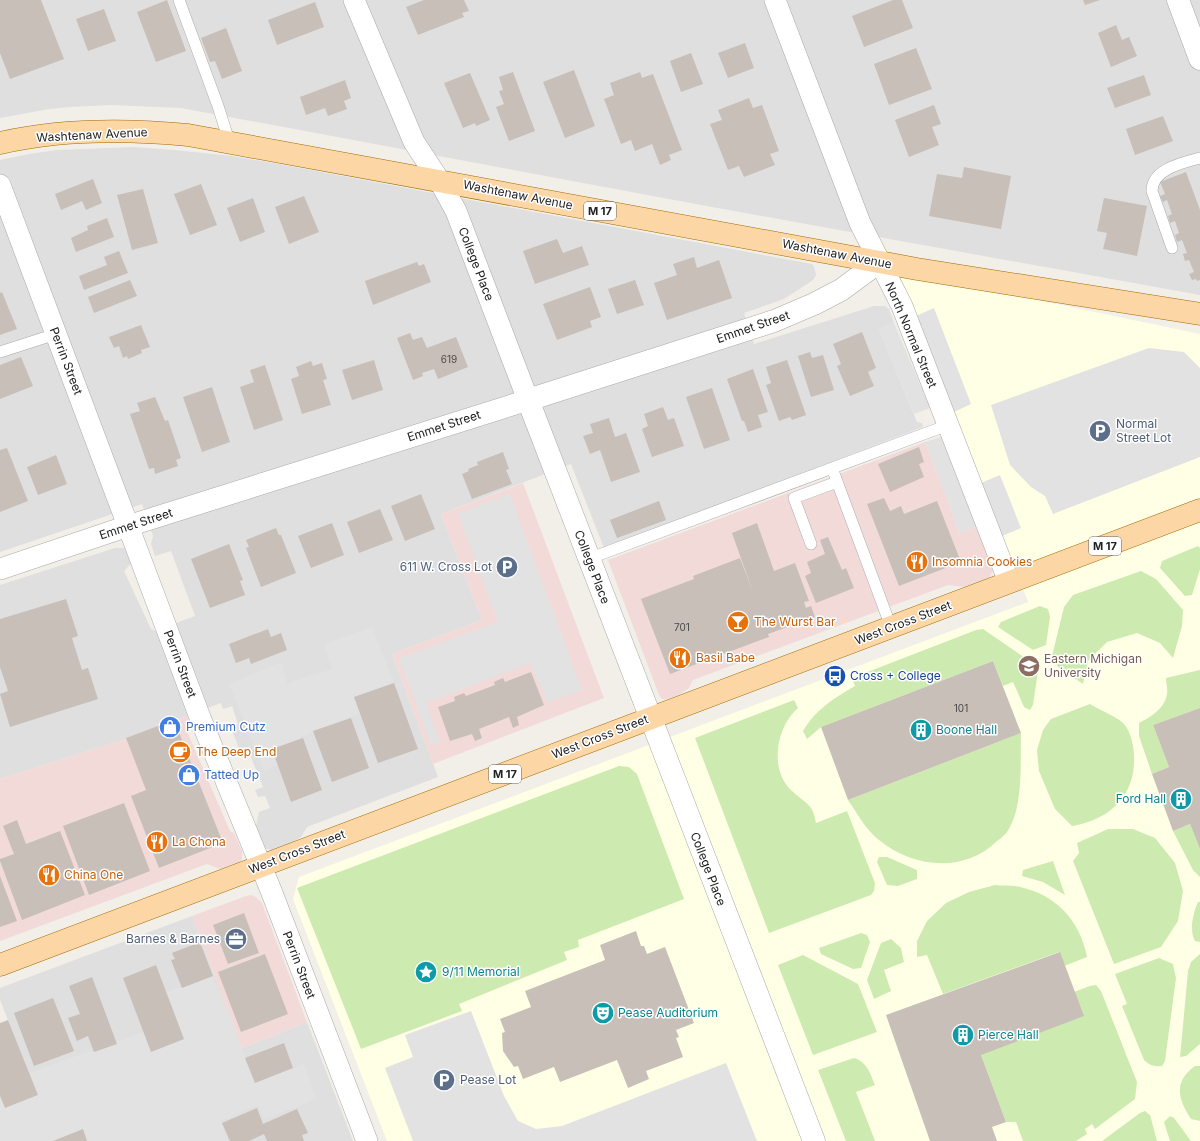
<svg xmlns="http://www.w3.org/2000/svg" width="1200" height="1141" viewBox="0 0 1200 1141" font-family="Inter,sans-serif">
	<rect width="100%" height="100%" fill="#f2efe9"/>
	<path fill="#e0dfdf" d="M0 0H1200V295L712 207 181 108 112 105 70 107 49 109 0 118Z
		M134 147 175 150 232 156 284 165 812 264 814 267 816 275 813 280 807 284 784 299 744 313 754 344 874 306H885L889 309 894 323 879 329 917 422 922 423 923 427 604 548 571 464 441 514 482 620 392 654 438 777 307 827 301 837 292 843 271 850 265 848 256 826 259 812 270 808 265 796 258 797 255 790 263 787 248 750 241 753 231 728 238 724 232 706 223 709 221 703 119 741 0 779V585L115 548H126L133 561 124 571 151 629 155 631 195 616 171 551 155 556 151 544 153 536 142 504 0 552V160L29 154 57 150Z
		M192 916 242 1048 307 1022 353 1141H0L48 1120 0 1000V988Z"/>
	<path fill="#f2dad9" d="M925 442 960 533 978 526 993 570 989 578 965 587 948 585 693 680 689 688 679 695 667 699H662L659 695 608 560Z
		M523 483 604 698 433 764 392 654 482 620 441 514Z
		M189 715 190 717 186 729 230 831 234 833 242 851V859L240 862 220 869 207 864 0 941V779L119 741Z
		M251 895 256 897 262 903 307 1022 242 1048 192 916 246 896Z"/>
	<path fill="#ffffe5" d="M898 271 1200 334V1141H387L293 899 299 877 1028 602Z"/>
	<path fill="#cdebb0" d="M1198 546 1200 548V569L1192 595 1185 596 1160 568 1162 561Z
		M1141 571 1156 579 1183 610 1182 626 1173 658 1160 643 1137 633 1107 642 1088 661 1083 684 1058 667 1052 656 1064 607 1073 595Z
		M1040 606 1048 609 1050 617 1046 645 1033 650 998 627 1001 622Z
		M983 629 1034 664 1038 671 1033 705 1030 710 1024 707 1013 682 1003 686 993 661 821 727 807 739 803 731C815 710 834 698 855 686L852 678 976 630Z
		M1200 670V708L1153 725 1169 767 1152 774 1139 736V723C1151 717 1165 708 1167 694 1168 689 1166 683 1166 678Z
		M794 700 798 708C777 726 770 765 788 787 794 794 808 803 811 808 814 812 815 819 816 823L847 811 875 883 874 891 871 895 769 933 695 738Z
		M1090 704C1098 709 1119 718 1124 724 1131 732 1134 747 1134 756 1136 795 1110 820 1072 826L1055 809 1039 771 1037 750 1043 730 1051 719Z
		M1021 733C1020 762 1024 807 1007 832 1005 835 1000 839 996 842 964 873 913 868 879 840 866 830 857 813 848 800Z
		M619 766 629 767 637 774 684 899 578 940 579 947 564 952 567 960 459 1004 462 1011 361 1049 297 888Z
		M1190 824 1200 849V877L1193 870 1173 831Z
		M1108 829H1133L1155 838 1175 863 1183 891 1178 921 1161 947 1114 964 1073 861 1079 853 1077 843Z
		M879 857H887L917 870V879L898 886 887 885 877 862Z
		M1053 861 1065 895 1043 882 1022 876 1023 870Z
		M995 885C1003 886 1012 885 1020 887 1056 895 1080 920 1087 957L1064 966 1059 952 943 994 927 955 917 957V941L927 921 946 903 969 892Z
		M1198 902H1200V942L1195 941C1189 930 1193 913 1198 902Z
		M861 933 867 935 870 942 861 968 853 969 821 954 819 948Z
		M891 939 901 948 904 962 884 970 891 991 874 999 867 980 881 943Z
		M1200 954V1044L1186 1056 1180 1057 1188 971 1191 962Z
		M803 955 858 984 877 1032 813 1055 778 965Z
		M1159 958 1173 964 1176 978 1165 1061 1162 1066C1154 1067 1149 1065 1144 1060L1122 1006 1127 1004 1115 974Z
		M1096 985 1101 991 1137 1082 1135 1099 1095 1129 1092 1124 1085 1129 1087 1134 1076 1141H1023L1016 1122H1006L981 1055 1074 992 1090 986Z
		M854 1058C867 1062 870 1073 875 1085L856 1092 875 1141H846L818 1070Z
		M1195 1066H1200V1121L1191 1119C1178 1099 1173 1082 1195 1066Z
		M1145 1111 1150 1115 1157 1141H1102L1140 1113Z
		M1170 1116 1174 1118 1191 1141H1170L1164 1122Z"/>
	<path fill="#e2e2e2" d="M934 308 971 404 954 412 916 316Z
		M894 323 930 408 914 414 879 329Z
		M1149 348 1184 352 1200 368V457L1053 514 1045 496 1031 487 1010 465 991 405Z
		M944 436 978 526 960 533 925 442Z
		M1000 475 1021 528 1002 536 981 483Z
		M510 494 582 690 548 702 530 663 426 703 440 742 431 745 399 658 498 622 458 513Z
		M372 627 394 683 354 697 360 713 272 749 278 765 264 771 229 684 281 662 287 683 332 669 324 644Z
		M213 976 255 1082 304 1064 317 1099 264 1119 258 1105 221 1121 228 1141H88L83 1130 53 1141H0V1096L5 1108 38 1095 29 1073 144 1032 151 1052 184 1039 166 992Z
		M471 1011 504 1096 518 1121 536 1129 562 1126 726 1063 757 1141H413L385 1068 413 1057 405 1035Z"/>
	<path fill="#c7bfb8" d="M0 0H41L64 59 10 79 0 53Z
		M167 0 186 51 156 62 137 12Z
		M424 0H464L469 11 462 13 464 17 418 35 406 7Z
		M893 0H902L913 28 864 47 852 16Z
		M1083 0H1100L1085 5Z
		M315 2 324 27 277 45 268 20Z
		M104 9 116 41 88 51 76 19Z
		M1116 25 1122 40 1129 37 1137 56 1111 67 1098 33Z
		M226 28 242 71 222 79 215 61 210 62 201 38Z
		M745 43 754 68 728 78 718 53Z
		M916 48 932 89 889 105 874 64Z
		M691 53 703 84 681 92 670 61Z
		M574 70 595 126 565 138 543 82Z
		M513 72 535 131 509 141 496 107 504 104 499 91 503 90 499 77Z
		M640 72 642 78 653 74 682 150 669 155 671 160 660 165 652 144 635 151 631 140 621 144 604 99 614 95 610 83Z
		M470 73 490 120 476 126 475 123 463 128 444 83Z
		M1144 75 1151 95 1115 108 1107 88Z
		M345 80 351 98 344 101 347 109 328 116 325 108 306 115 300 97Z
		M749 98 753 108 762 105 779 151 770 154 775 165 744 177 739 166 728 170 710 124 722 120 718 110Z
		M934 105 941 124 932 127 939 145 909 157 895 120Z
		M1163 116 1173 141 1135 155 1126 129Z
		M964 167 1011 176 1001 229 929 216 937 174 962 178Z
		M1186 172 1200 210V280L1197 281 1196 279 1192 280 1189 274 1194 272 1189 260 1185 261 1183 254 1187 253 1182 240 1177 242 1175 235 1179 233 1175 221 1170 223 1168 216 1172 214 1167 200 1163 202 1160 196 1165 194 1160 182Z
		M93 179 102 203 86 210 82 201 61 210 55 194Z
		M201 184 217 225 190 235 174 194Z
		M143 189 158 243 132 250 117 195Z
		M304 196 319 232 289 244 275 207Z
		M253 198 265 232 240 242 227 208Z
		M1104 198 1147 206 1137 256 1103 249 1107 233 1097 231Z
		M107 218 114 237 76 252 71 238 88 230 87 226Z
		M557 239 563 253 582 246 589 265 535 284 523 251Z
		M119 251 128 273 84 290 79 276 107 265 104 257Z
		M694 257 697 268 719 260 732 298 667 320 654 283 677 275 673 264Z
		M417 262 419 266 424 264 431 282 373 305 365 281Z
		M130 280 137 296 94 313 88 297Z
		M635 280 644 305 617 314 608 289Z
		M590 287 601 317 590 321 592 327 557 340 543 304Z
		M2 292 17 329 0 335V293Z
		M141 325 150 347 141 350 142 353 128 359 127 356 123 358 119 346 114 348 109 337Z
		M862 332 876 368 868 372 874 386 850 396 837 366 841 364 833 344Z
		M410 333 413 340 422 337 427 348 456 337 468 367 438 379 434 369 422 373 423 376 413 380 397 338Z
		M810 352 812 358 823 355 834 390 811 397 798 356Z
		M21 357 33 386 0 399V365Z
		M374 360 383 390 352 400 342 370Z
		M787 360 806 415 792 420 790 417 779 421 766 385 771 383 766 367Z
		M311 361 313 366 322 363 327 379 323 380 331 405 302 414 291 379 299 376 296 367Z
		M265 365 283 420 254 430 240 387 254 382 250 370Z
		M753 369 768 412 758 415 762 427 748 432 744 421H742L727 379Z
		M212 387 230 442 202 452 183 397Z
		M712 388 730 440 704 449 686 397Z
		M155 397 165 421 168 420 181 458 176 460 178 466 155 474 154 468 149 469 130 414 140 411 137 403Z
		M663 407 668 420 674 418 684 446 652 457 642 429 648 426 644 414Z
		M609 418 615 437 626 433 640 472 611 482 600 450 590 454 583 436 593 433 590 424Z
		M919 447 924 462 919 464 924 477 890 492 878 464Z
		M7 448 28 501 0 512V450Z
		M503 452 509 469 506 470 512 484 472 499 462 474 469 471 468 469 478 465 477 462Z
		M56 455 67 484 38 495 27 467Z
		M421 494 435 529 405 541 391 506Z
		M884 498 890 511 901 506 904 514 937 501 961 562 899 586 867 504Z
		M659 501 666 520 617 538 610 520Z
		M380 509 393 540 359 553 347 522Z
		M332 523 344 555 311 568 298 536Z
		M757 523 774 571 795 563 809 601 804 602 806 608 811 606 815 617 768 634 769 637 670 674 641 599 694 579 693 576 740 558 753 592 732 533Z
		M276 528 279 535H281L296 573 261 587 246 548 249 547 246 540Z
		M828 537 842 570 846 568 854 588 816 603 805 576 811 573 807 562 825 554 820 540Z
		M229 544 243 580 240 581 245 595 210 608 191 559Z
		M66 599 78 636 72 638 82 670 88 668 98 699 10 727 0 694 8 691 0 667V619Z
		M268 629 271 637 281 633 287 650 251 664 249 658 236 663 229 644Z
		M993 661 1021 733 848 800 821 727Z
		M531 672 544 705 517 717 519 725 513 728 509 717 479 729 482 738 475 741 472 734 450 741 438 707 455 701 454 697 464 693 466 696 495 685 494 682 503 678 505 682Z
		M394 683 418 749 378 763 354 697Z
		M1200 708V849L1190 824 1173 831 1152 774 1169 767 1153 725Z
		M351 718 369 768 332 782 313 731Z
		M174 720 223 843 159 868 131 796 146 790 126 738Z
		M303 738 322 790 291 802 272 749Z
		M124 803 150 871 89 895 63 826Z
		M17 820 26 844 60 831 85 895 22 920 0 861V859L14 854 3 826Z
		M0 876 17 921 0 927Z
		M244 913 259 953 228 964 213 925Z
		M636 931 641 946H644L647 954 665 947 694 1023 676 1030 679 1037 676 1038 683 1057 646 1071 649 1079 628 1088 617 1060 560 1082 554 1067 523 1079 518 1066 514 1067 503 1051 502 1033 505 1032 500 1019 531 1007 525 991 605 960 600 945Z
		M200 942 213 976 182 988 171 960 175 959 172 953Z
		M1060 952 1084 1016 981 1055 1006 1122 992 1127 997 1141H930L886 1015Z
		M265 954 288 1014 241 1032 218 972Z
		M156 965 184 1039 151 1052 123 978Z
		M92 977 117 1044 94 1052 88 1036 77 1041 68 1018 80 1014 69 986Z
		M53 998 74 1051 34 1066 14 1013Z
		M8 1020 38 1095 5 1108 0 1096V1023Z
		M284 1043 293 1068 255 1083 245 1058Z
		M257 1108 263 1124 297 1109 308 1133 302 1135 304 1141H267L264 1134 249 1141H230L222 1123Z
		M83 1129 87 1141H53Z"/>
	<g fill="none" stroke-linecap="round" stroke-linejoin="round">
		<g stroke="#a9a9a9" stroke-width="12">
			<path id="service" d="M179 0 218 106 229 141
				M1172 248 1152 191C1152 169 1182 163 1200 158
				M0 352 56 334
				M832 468 891 627
				M811 544 794 498 837 482
				M588 559 948 425"/>
		</g>
		<g stroke="#a9a9a9" stroke-width="22">
			<path id="minor" d="M775 0 860 223 902 306 1009 582
				M0 185 201 720 272 893 367 1141
				M0 569 128 526 528 400 456 211 439 180 414 142 354 0"/>
		</g>
		<g stroke="#a9a9a9" stroke-width="23">
			<path id="tertiary" d="M1178 0 1200 59
				M814 1141 528 400 774 321 814 304 841 290 879 262"/>
		</g>
		<g stroke="#a06b00" stroke-width="23">
			<path id="primary" d="M0 143C61 129 126 129 188 135L917 269 1200 314
				M0 965 1200 510"/>
		</g>
		<use href="#service" stroke="#fff" stroke-width="11"/>
		<use href="#minor" stroke="#fff" stroke-width="21"/>
		<use href="#tertiary" stroke="#fff" stroke-width="22"/>
		<use href="#primary" stroke="#fcd6a4" stroke-width="22"/>
	</g>
	<defs>
		<g id="parking-disc" transform="scale(1.15)"><circle r="9.5" fill="#5c6f8a" stroke="#fff"/><path d="M-3.5-5.5H1a3.5 3.5 0 0 1 0 7H-1V5.5H-3.5ZM-1-3.4V-.6H.8a1.4 1.4 0 0 0 0-2.8Z" fill="#fff"/></g>
		<g id="restaurant-disc" transform="scale(1.15)"><circle r="9.5" fill="#e8710a" stroke="#fff"/><path d="M-5-6h1v4h1v-4h1v4h1v-4h1v5L-1.5 .5V6h-2V.5L-5-1ZM5-6V6H3V1.5H1.5Q1.5-4 5-6Z" fill="#fff"/></g>
		<g id="bar-disc" transform="scale(1.15)"><circle r="9.5" fill="#e8710a" stroke="#fff"/><path d="M-6-5H6L.8 .8V4.5H3.5V6h-7V4.5H-.8V.8Z" fill="#fff"/></g>
		<g id="university-disc" transform="scale(1.15)"><circle r="9.5" fill="#8d6e63" stroke="#fff"/><path d="M0-5L7-2L0 1L-7-2ZM-4 1L0 2.5L4 1V4Q0 6-4 4Z" fill="#fff"/></g>
		<g id="bus-disc" transform="scale(1.15)"><circle r="9.5" fill="#1a4fb4" stroke="#fff"/><path d="M-5-6H5V4H4V6H2V4H-2V6H-4V4H-5ZM-3.5-4V0h7V-4ZM-3.5 1.2v1.5H-2V1.2ZM2 1.2v1.5H3.5V1.2Z" fill="#fff"/></g>
		<g id="shop-disc" transform="scale(1.15)"><circle r="9.5" fill="#3f7fe0" stroke="#fff"/><path d="M-5-2.5h2.3a2.7 3.5 0 0 1 5.4 0H5L5.5 6h-11ZM-1.5-2.5h3a1.5 2.3 0 0 0-3 0Z" fill="#fff"/></g>
		<g id="building-disc" transform="scale(1.15)"><circle r="9.5" fill="#0f9aa8" stroke="#fff"/><path d="M-4-6H4V6H1V3H-1V6H-4ZM-2.5-4.3h1.7v1.8h-1.7ZM.8-4.3h1.7v1.8H.8ZM-2.5-1h1.7V.8h-1.7ZM.8-1h1.7V.8H.8Z" fill="#fff"/></g>
		<g id="cafe-disc" transform="scale(1.15)"><circle r="9.5" fill="#e8710a" stroke="#fff"/><path d="M-5.5-4.5H6V0H3Q3 3.5 0 3.5H-2.5Q-5.5 3.5-5.5 0ZM3-3.2v2h1.7v-2ZM-6 4.5H4V6H-6Z" fill="#fff"/></g>
		<g id="office-disc" transform="scale(1.15)"><circle r="9.5" fill="#5c6f8a" stroke="#fff"/><path d="M-6-3h4V-5.5h4V-3h4V5H-6ZM-1-4.5V-3h2v-1.5ZM-6 0V1H6V0Z" fill="#fff"/></g>
		<g id="sight-disc" transform="scale(1.15)"><circle r="9.5" fill="#0f9aa8" stroke="#fff"/><path d="M0-6L1.8-2.2L6-1.7L2.9 1.2L3.7 5.4L0 3.3L-3.7 5.4L-2.9 1.2L-6-1.7L-1.8-2.2Z" fill="#fff"/></g>
		<g id="theatre-disc" transform="scale(1.15)"><circle r="9.5" fill="#0f9aa8" stroke="#fff"/><path d="M-5-5.5Q0-4 5-5.5V0Q5 5 0 6Q-5 5-5 0ZM-3.3-2.5H-1v1.5H-3.3ZM1-2.5H3.3v1.5H1ZM-2.8 1Q0 5.5 2.8 1Z" fill="#fff"/></g>
	</defs>
	<g fill-rule="evenodd">
		<use href="#parking-disc" x="1100" y="431"/>
		<use href="#restaurant-disc" x="917" y="562"/>
		<use href="#parking-disc" x="507" y="567"/>
		<use href="#bar-disc" x="738" y="622"/>
		<use href="#restaurant-disc" x="680" y="658"/>
		<use href="#university-disc" x="1029" y="666"/>
		<use href="#bus-disc" x="835" y="676"/>
		<use href="#shop-disc" x="170" y="727"/>
		<use href="#building-disc" x="921" y="730"/>
		<use href="#cafe-disc" x="180" y="752"/>
		<use href="#shop-disc" x="189" y="775"/>
		<use href="#building-disc" x="1181" y="799"/>
		<use href="#restaurant-disc" x="157" y="842"/>
		<use href="#restaurant-disc" x="49" y="875"/>
		<use href="#office-disc" x="236" y="939"/>
		<use href="#sight-disc" x="426" y="972"/>
		<use href="#theatre-disc" x="603" y="1013"/>
		<use href="#building-disc" x="963" y="1035"/>
		<use href="#parking-disc" x="444" y="1080"/>
	</g>
	<g text-anchor="middle" stroke-width="3" stroke-linejoin="round" paint-order="stroke">
		<g font-size="10" fill="#4b4948">
			<text x="449" y="363">619</text>
			<text x="682" y="631">701</text>
			<text x="961" y="712">101</text>
		</g>
		<g fill="#fff" stroke="#646464" stroke-width="1">
			<rect x="584" y="202" width="32" height="18" rx="3"/>
			<rect x="1089" y="537" width="32" height="18" rx="3"/>
			<rect x="489" y="765" width="32" height="18" rx="3"/>
		</g>
		<g font-size="11" font-weight="bold" fill="#222">
			<text x="600" y="215">M 17</text>
			<text x="1105" y="550">M 17</text>
			<text x="505" y="778">M 17</text>
		</g>
		<g font-size="12" fill="#222" stroke="#fff">
			<text transform="translate(92 135) rotate(-3)" y="4">Washtenaw Avenue</text>
			<text transform="translate(518 195) rotate(11)" y="4">Washtenaw Avenue</text>
			<text transform="translate(837 254) rotate(11)" y="4">Washtenaw Avenue</text>
			<text transform="translate(476 264) rotate(69)" y="4">College Place</text>
			<text transform="translate(753 327) rotate(-19)" y="4">Emmet Street</text>
			<text transform="translate(911 335) rotate(67)" y="4">North Normal Street</text>
			<text transform="translate(66 361) rotate(69)" y="4">Perrin Street</text>
			<text transform="translate(444 426) rotate(-18)" y="4">Emmet Street</text>
			<text transform="translate(136 524) rotate(-18)" y="4">Emmet Street</text>
			<text transform="translate(592 567) rotate(69)" y="4">College Place</text>
			<text transform="translate(903 623) rotate(-21)" y="4">West Cross Street</text>
			<text transform="translate(180 664) rotate(69)" y="4">Perrin Street</text>
			<text transform="translate(600 737) rotate(-21)" y="4">West Cross Street</text>
			<text transform="translate(297 852) rotate(-21)" y="4">West Cross Street</text>
			<text transform="translate(708 869) rotate(69)" y="4">College Place</text>
			<text transform="translate(299 965) rotate(69)" y="4">Perrin Street</text>
		</g>
		<g font-size="12" fill="#4e5e75" stroke="#fff" text-anchor="start">
			<text x="1116" y="428">Normal<tspan x="1116" dy="14">Street Lot</tspan></text>
			<text x="492" y="571" text-anchor="end">611 W. Cross Lot</text>
			<text x="220" y="943" text-anchor="end">Barnes &amp; Barnes</text>
			<text x="460" y="1084">Pease Lot</text>
		</g>
		<g font-size="12" fill="#c56008" stroke="#fff" text-anchor="start">
			<text x="932" y="566">Insomnia Cookies</text>
			<text x="754" y="626">The Wurst Bar</text>
			<text x="696" y="662">Basil Babe</text>
			<text x="196" y="756">The Deep End</text>
			<text x="172" y="846">La Chona</text>
			<text x="64" y="879">China One</text>
		</g>
		<g font-size="12" fill="#785e54" stroke="#fff" text-anchor="start">
			<text x="1044" y="663">Eastern Michigan<tspan x="1044" dy="14">University</tspan></text>
		</g>
		<g font-size="12" fill="#164399" stroke="#fff" text-anchor="start">
			<text x="850" y="680">Cross + College</text>
		</g>
		<g font-size="12" fill="#366cbe" stroke="#fff" text-anchor="start">
			<text x="186" y="731">Premium Cutz</text>
			<text x="204" y="779">Tatted Up</text>
		</g>
		<g font-size="12" fill="#0d838f" stroke="#fff" text-anchor="start">
			<text x="936" y="734">Boone Hall</text>
			<text x="1166" y="803" text-anchor="end">Ford Hall</text>
			<text x="442" y="976">9/11 Memorial</text>
			<text x="618" y="1017">Pease Auditorium</text>
			<text x="978" y="1039">Pierce Hall</text>
		</g>
	</g>
</svg>
